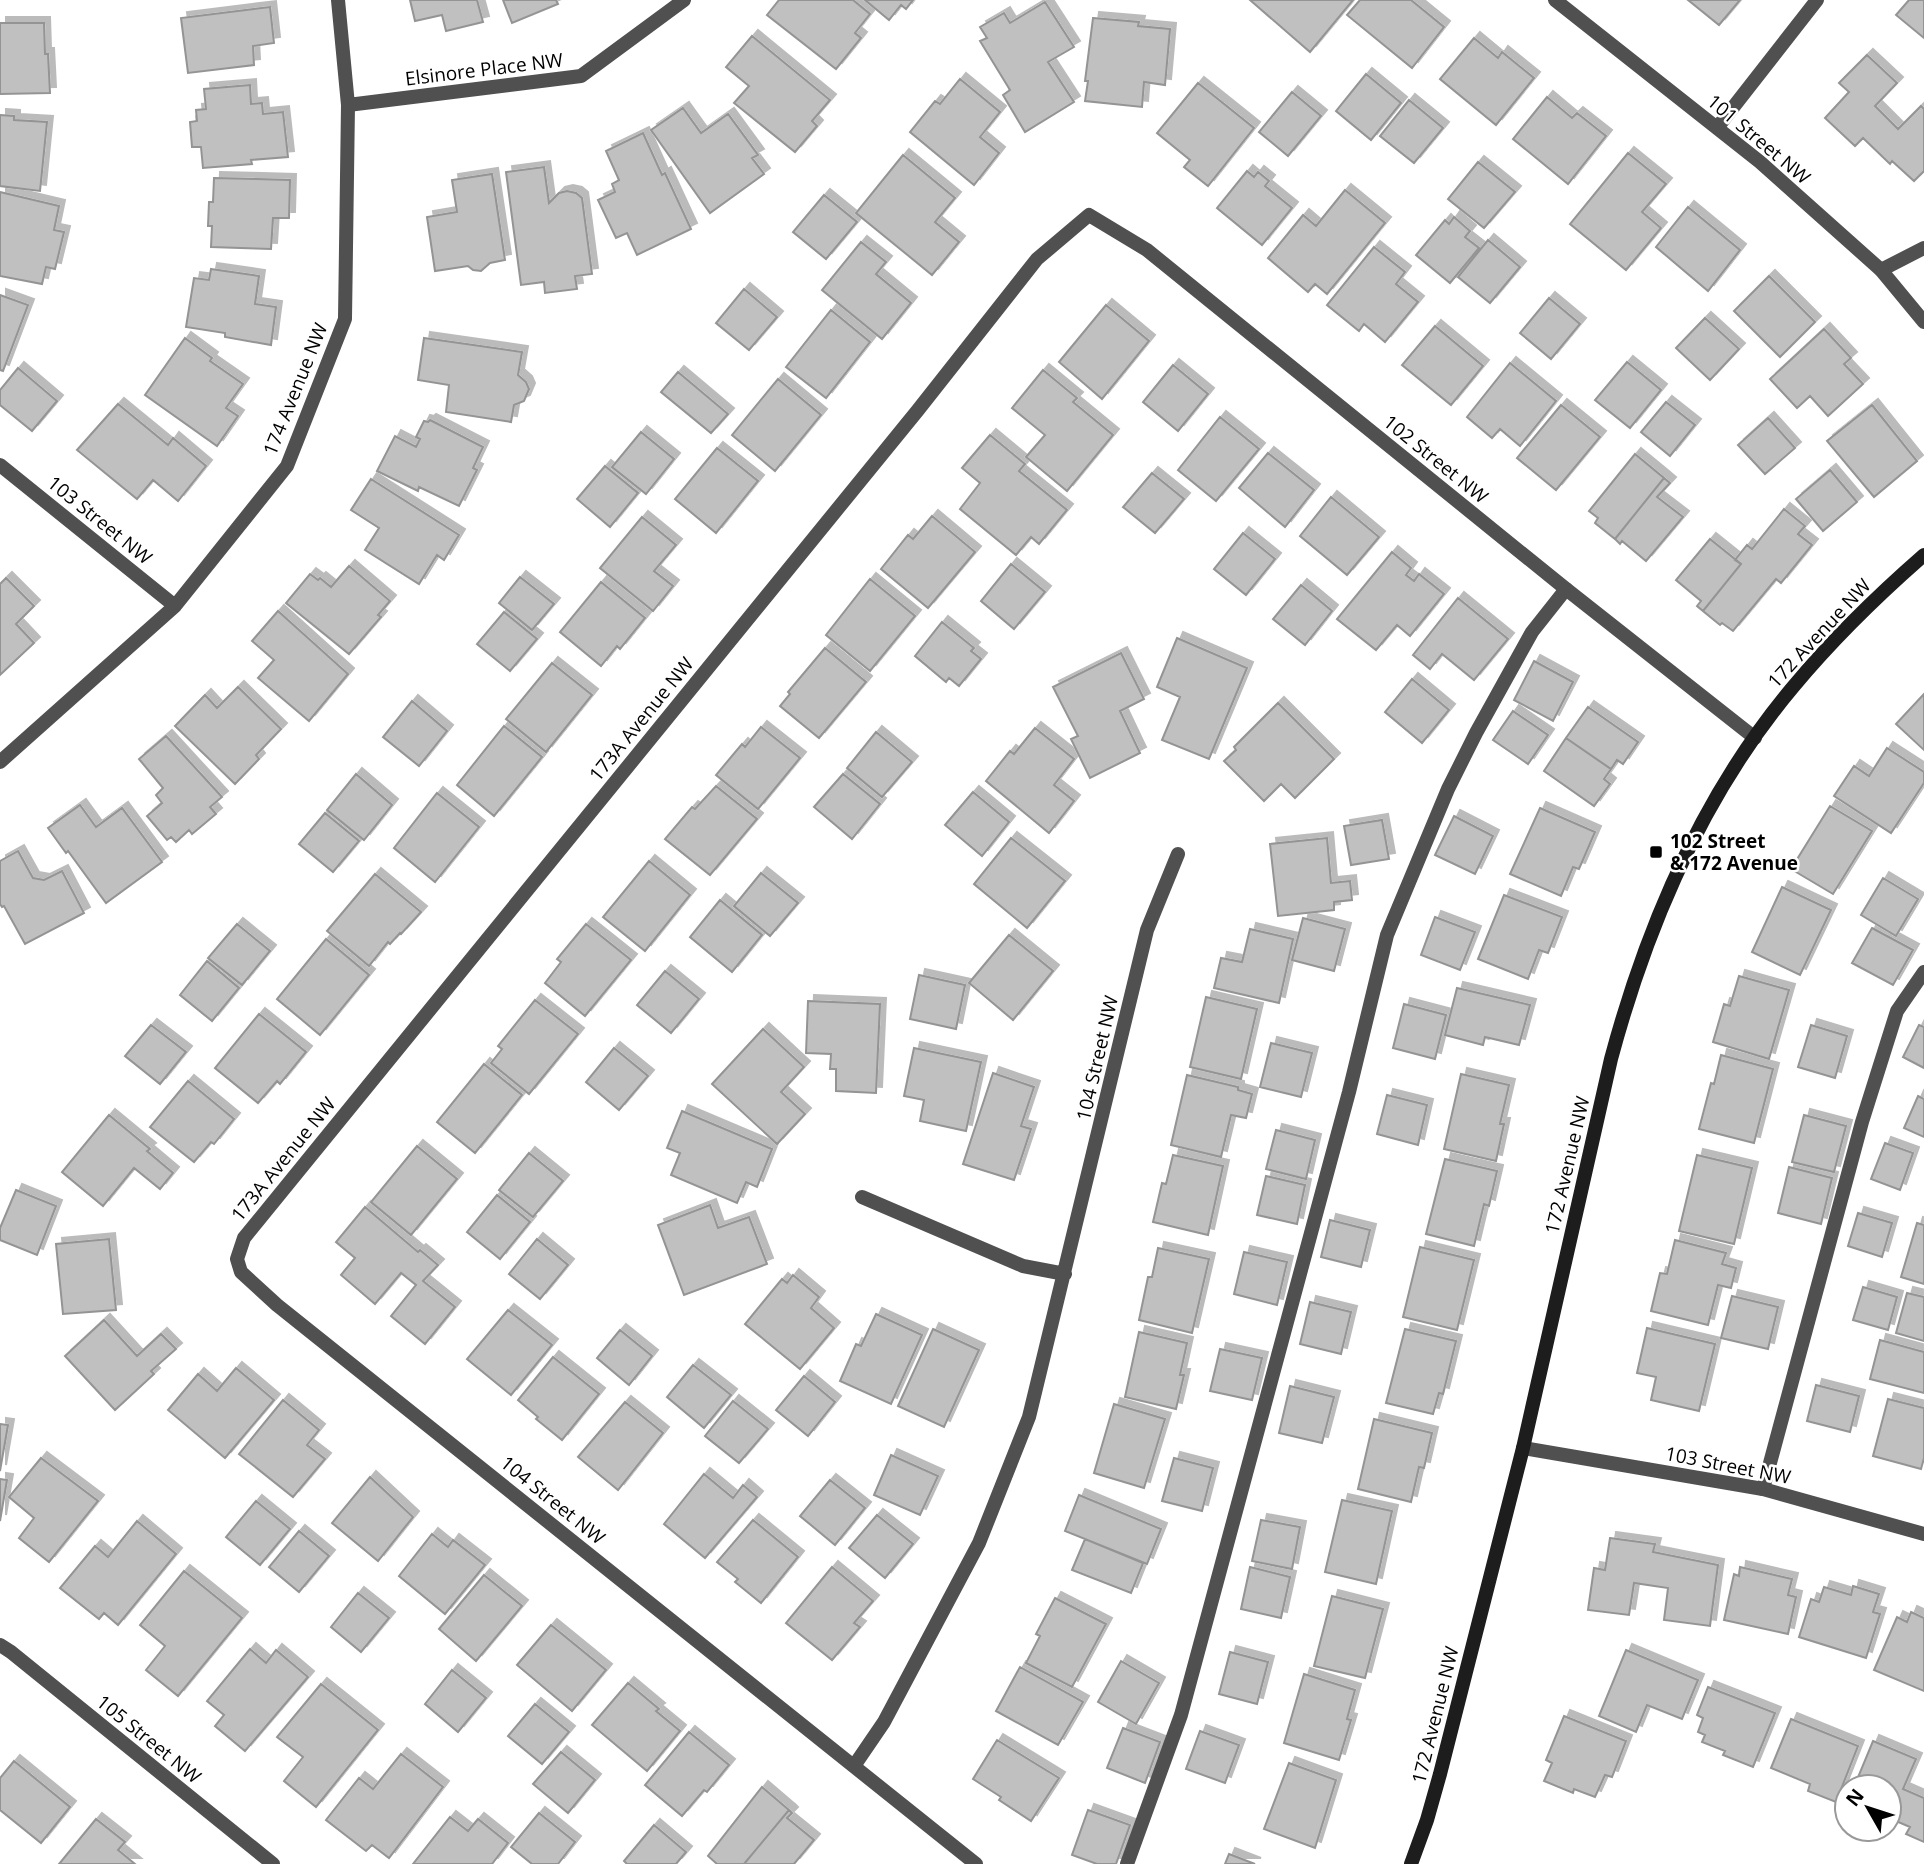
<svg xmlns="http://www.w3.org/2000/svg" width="1924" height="1864" viewBox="0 0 1924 1864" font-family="'Open Sans',sans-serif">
	<defs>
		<filter id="shadow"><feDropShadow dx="6" dy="-6" stdDeviation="0" flood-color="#0004"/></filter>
	</defs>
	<rect width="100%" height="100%" fill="#fff"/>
	<path fill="#c0c0c0" stroke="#949494" stroke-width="2" filter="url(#shadow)" d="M410 0H477L483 22 446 31 442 15 415 21Z
		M503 0H556L558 4 512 23Z
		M779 0H853L870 14 855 33 861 38 836 69 767 15Z
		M865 0H913L906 9 901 5 889 20Z
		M1250 0H1353L1310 52Z
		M1360 0H1411L1444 27 1412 68 1347 15Z
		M1688 0H1740L1719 25Z
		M1909 0H1924V38L1896 15Z
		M1045 2 1074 47 1048 62 1074 102 1025 132 1003 95 1010 90 980 41 987 38 980 27 1004 13 1010 23Z
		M270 7 274 43 253 46 254 65 188 73 181 18Z
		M1093 18 1139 22 1138 26 1170 29 1165 85 1144 82 1142 107 1085 101 1088 81H1085Z
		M0 23H44L45 54H48L50 93 0 94Z
		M752 36 830 100 812 121 817 126 795 152 734 103 749 86 726 67Z
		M1474 38 1498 58 1502 52 1534 78 1496 125 1440 79Z
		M1867 55 1897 83 1875 106 1898 129 1921 106 1924 109V171L1914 181 1892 161 1890 164 1863 138 1855 146 1825 118 1849 92 1839 83Z
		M1366 74 1401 103 1371 140 1336 111Z
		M960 79 1000 112 980 137 999 153 974 185 910 132 935 101 940 104Z
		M1198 83 1254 128 1208 186 1184 167 1190 160 1157 133Z
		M250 85 251 104 262 103 263 114 283 112 288 157 251 160 252 164 203 168 201 147H192L190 122 197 121 196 110 206 109 204 89Z
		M1292 92 1321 116 1288 156 1259 132Z
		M1547 97 1572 118 1577 113 1606 136 1568 184 1513 139Z
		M1409 100 1443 128 1414 163 1380 136Z
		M683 108 701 133 728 114 758 155 752 158 764 174 710 213 651 130Z
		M0 115 14 116V120L47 122 40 191 0 186Z
		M643 133 662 175 665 173 691 229 637 255 627 233 616 238 598 200 615 192 612 184 619 180 606 151Z
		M1628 153 1666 184 1642 212 1661 228 1626 270 1570 224Z
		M903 155 955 198 935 222 959 242 932 275 856 213Z
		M1478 162 1515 192 1484 228 1448 199Z
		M544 167 549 203 559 193 567 191 576 193 582 198 592 274 575 276 577 289 545 293 544 282 521 285 506 172Z
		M1247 171 1254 177 1258 172 1269 181 1265 186 1292 208 1262 245 1217 208Z
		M492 174 505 260 490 263 481 271 473 270 468 266 435 271 427 217 457 212 452 180Z
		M214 178 290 180 289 218H273L271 249 211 247 212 226H208L209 202H213Z
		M1345 190 1385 223 1327 294 1315 284 1308 292 1268 258 1303 215 1316 226Z
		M0 192 59 206 54 230 64 232 55 269 46 267 42 284 0 276Z
		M824 195 857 222 826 259 793 232Z
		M1688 207 1740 250 1708 291 1656 247Z
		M1454 217 1470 231 1465 237 1479 248 1450 283 1416 255 1445 220 1449 224Z
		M1488 240 1520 267 1490 303 1458 277Z
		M861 242 886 262 876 274 911 303 882 339 822 290Z
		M1374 247 1405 272 1396 284 1418 302 1385 342 1364 324 1359 331 1327 305Z
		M211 269 259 276 255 304 276 307 271 345 225 337V333L186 327 194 278 209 280Z
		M1769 276 1815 322 1780 357 1734 311Z
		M744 289 777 317 749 350 716 323Z
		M0 295 28 305 3 371 0 370Z
		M1549 298 1580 324 1551 359 1520 333Z
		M1106 305 1149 341 1102 399 1059 362Z
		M831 310 870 342 826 398 786 367Z
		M1705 318 1739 349 1710 380 1676 348Z
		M1435 326 1483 366 1451 405 1402 365Z
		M1824 329 1851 358 1844 364 1863 384 1828 416 1810 396 1797 408 1770 379Z
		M185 338 212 358 210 361 243 384 226 408 238 416 217 446 145 395Z
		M424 338 522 352 518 375 526 382 529 389 524 401 514 405 511 422 446 412 449 385 418 380Z
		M1627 362 1661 390 1630 428 1595 400Z
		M1510 363 1556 401 1520 446 1500 429 1492 438 1467 417Z
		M1173 365 1208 394 1178 431 1143 402Z
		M18 368 57 401 32 431 0 405V390Z
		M1043 370 1077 398 1073 402 1113 435 1067 491 1026 457 1045 435 1012 408Z
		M678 372 728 414 711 433 661 392Z
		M778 379 821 415 775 471 732 435Z
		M1666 402 1695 425 1670 456 1641 432Z
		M118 404 168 445 173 438 206 466 178 501 153 480 137 499 77 450Z
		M1561 405 1600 437 1556 490 1517 458Z
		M1872 405 1917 461 1874 497 1827 441Z
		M1220 417 1259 449 1216 501 1178 470Z
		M1768 418 1795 448 1765 474 1738 445Z
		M430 420 483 447 473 468 477 470 459 506 419 487 418 491 377 471 395 436 416 447 420 439 416 437 424 421 428 422Z
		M641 432 674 459 646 494 612 467Z
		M990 435 1025 464 1019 471 1067 510 1039 544 1031 537 1016 555 960 509 980 483 962 468Z
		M717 448 758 481 716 533 675 499Z
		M1268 453 1314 490 1285 527 1239 488Z
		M1635 454 1664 478 1615 539 1595 523 1598 518 1589 511Z
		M605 466 638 493 610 527 577 499Z
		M1830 470 1857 502 1823 531 1796 499Z
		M1152 473 1184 499 1155 533 1123 507Z
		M1664 478 1670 483 1657 497 1683 517 1646 561 1622 541 1620 544 1615 539Z
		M371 479 459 535 444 560 437 555 419 584 365 550 379 528 351 510Z
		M1331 497 1379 537 1347 575 1300 536Z
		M1784 509 1805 526 1798 534 1812 545 1781 583 1776 579 1733 631 1722 623 1720 625 1703 611 1741 564 1735 560 1747 545 1752 549Z
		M932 516 975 552 928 608 881 569 908 535 913 539Z
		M642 517 676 545 654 571 673 586 653 611 600 568Z
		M1243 533 1275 559 1246 595 1214 569Z
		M1710 539 1741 564 1703 611 1697 606 1701 601 1676 580Z
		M1392 552 1411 568 1406 575 1414 581 1419 574 1444 594 1410 636 1397 625 1376 650 1337 619Z
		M1011 564 1045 592 1014 629 981 601Z
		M349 566 390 601 378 615 381 617 349 654 286 603 310 574 318 580 320 578 331 587Z
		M520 577 554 604 532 630 499 603Z
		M6 578 34 606 16 624 34 643 0 675V584Z
		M870 579 915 616 870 671 826 635Z
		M601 582 645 618 620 649 617 646 601 666 560 632Z
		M1301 585 1332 611 1305 645 1273 619Z
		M1458 598 1508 639 1474 680 1442 654 1430 669 1413 655Z
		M278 611 348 674 309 721 258 678 274 660 252 641Z
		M504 612 537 639 510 671 477 644Z
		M942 622 974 648 971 651 981 659 959 686 949 678 946 682 915 656Z
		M1177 638 1247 668 1209 759 1162 740 1180 697 1157 687Z
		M825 648 866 682 819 738 780 706 790 694 788 692Z
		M1121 653 1144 699 1120 711 1140 753 1090 778 1071 739 1078 736 1053 687Z
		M1534 661 1573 682 1553 721 1514 700Z
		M552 663 592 695 546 752 506 719Z
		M1412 679 1449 710 1422 743 1385 712Z
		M238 687 281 729 256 755 259 759 235 784 175 726 205 695 217 708Z
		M1924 694V750L1896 724Z
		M412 701 447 731 419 766 383 737Z
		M1278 703 1334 759 1295 798 1281 784 1264 801 1224 761 1236 750 1234 747Z
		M1588 707 1638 742 1623 764 1617 760 1611 769 1566 738Z
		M1513 711 1548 735 1528 764 1493 740Z
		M504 726 542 757 494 816 457 785Z
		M761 727 800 758 758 809 716 775 742 744 745 747Z
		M1035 728 1074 759 1054 785 1074 801 1049 833 986 781 1010 751 1014 754Z
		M876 732 912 762 882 797 847 768Z
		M166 736 222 797 210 807 216 814 192 834 189 830 176 842 171 837 167 840 147 816 162 803 156 795 163 788 139 759Z
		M1566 738 1611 769 1604 779 1610 784 1594 806 1544 771Z
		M1887 748 1924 772V783L1891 833 1834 796 1854 766 1869 776Z
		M356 774 392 805 364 840 327 810Z
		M843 774 880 804 852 839 814 807Z
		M716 786 757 819 710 875 665 839 692 807 695 809Z
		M973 792 1009 822 982 856 945 825Z
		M437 793 479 827 435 882 394 848Z
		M80 805 96 827 122 808 162 862 106 903 68 851 66 853 48 828Z
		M1830 806 1872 831 1833 894 1791 869Z
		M1540 808 1595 832 1579 869 1573 867 1561 896 1510 874Z
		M325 813 359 841 333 872 299 844Z
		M1454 816 1493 836 1475 874 1435 855Z
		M1382 820 1389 859 1351 865 1344 826Z
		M1011 838 1065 881 1027 928 974 884Z
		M1327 838 1331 883 1350 881 1352 900 1334 902V910L1278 916 1270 844Z
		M18 851 33 878 44 880 62 871 84 913 25 944 4 906 2 907 0 904V861Z
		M649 861 690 895 645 951 603 917Z
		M761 873 798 903 770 936 734 906Z
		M375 874 421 912 401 934 400 933 390 944 388 942 369 966 327 931Z
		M1883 878 1918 899 1896 936 1861 915Z
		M1782 887 1831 910 1800 975 1752 952Z
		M1504 895 1562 917 1548 953 1539 950 1528 979 1478 959Z
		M720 900 762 935 732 972 690 937Z
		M1435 917 1475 932 1460 970 1421 955Z
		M1303 918 1345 929 1334 971 1292 960Z
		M237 924 270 951 242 985 208 958Z
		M586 924 631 960 585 1016 545 983 561 962 557 959Z
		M1872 928 1913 950 1893 985 1852 963Z
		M1250 929 1293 939 1279 1003 1214 988 1221 958 1242 962Z
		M1009 935 1053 971 1013 1020 969 983Z
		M326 939 369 975 320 1035 277 999Z
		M207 961 239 988 212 1021 180 995Z
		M665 971 699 999 671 1033 637 1005Z
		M919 975 965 985 956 1029 910 1019Z
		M1739 976 1789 990 1769 1059 1713 1042 1724 1004 1730 1006Z
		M1457 988 1530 1005 1519 1045 1485 1037 1483 1045 1445 1035Z
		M1206 997 1257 1009 1241 1079 1190 1067Z
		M535 1000 578 1034 529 1094 491 1063 502 1049 498 1046Z
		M808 1001 880 1004 876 1093 836 1091V1069H830L831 1054 806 1053Z
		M1404 1004 1446 1015 1435 1059 1393 1048Z
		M259 1014 306 1052 280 1084 277 1081 258 1103 215 1068Z
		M151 1025 186 1052 160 1084 125 1056Z
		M1811 1025 1847 1036 1835 1078 1798 1067Z
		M1919 1025 1924 1027V1068L1903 1057Z
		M763 1029 804 1067 781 1092 805 1114 777 1144 712 1084Z
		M1271 1043 1312 1053 1301 1097 1260 1087Z
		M614 1048 648 1076 619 1110 586 1082Z
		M914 1048 981 1062 966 1131 920 1121 924 1100 904 1096Z
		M1721 1055 1773 1069 1754 1143 1699 1129 1711 1083 1714 1084Z
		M484 1064 522 1095 475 1153 437 1122Z
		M993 1073 1034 1087 1021 1126 1031 1129 1014 1180 963 1164Z
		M1461 1074 1509 1085 1500 1124H1504L1496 1161 1444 1149Z
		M1187 1075 1238 1087V1090L1252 1094 1246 1118 1231 1115 1221 1157 1171 1145Z
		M188 1081 234 1119 214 1144 211 1142 194 1162 150 1127Z
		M1387 1095 1427 1105 1418 1145 1377 1134Z
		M1918 1096 1924 1099V1137L1904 1128Z
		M682 1111 772 1149 757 1187 746 1182 737 1203 671 1175 680 1153 667 1148Z
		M109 1115 150 1149 147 1151 173 1173 160 1189 134 1168 103 1206 62 1172Z
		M1804 1115 1846 1126 1834 1172 1792 1162Z
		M1276 1130 1315 1140 1306 1179 1266 1169Z
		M1885 1143 1913 1153 1900 1190 1871 1179Z
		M417 1146 457 1179 411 1235 371 1202Z
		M529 1153 563 1181 533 1217 499 1190Z
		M1173 1155 1223 1166 1208 1235 1153 1222 1162 1183 1166 1184Z
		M1697 1155 1752 1168 1734 1244 1679 1231Z
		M1445 1159 1497 1171 1489 1206 1484 1204 1474 1246 1426 1234Z
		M1789 1167 1832 1178 1821 1224 1778 1213Z
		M1266 1176 1305 1185 1297 1224 1257 1215Z
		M16 1190 56 1206 37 1255 0 1240V1228Z
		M497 1195 530 1222 500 1259 467 1232Z
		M710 1205 718 1228 749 1217 767 1264 684 1295 658 1225Z
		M365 1207 418 1252 420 1250 438 1265 423 1281 455 1307 425 1344 391 1316 416 1285 401 1273 375 1304 341 1275 355 1258 336 1242Z
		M1858 1213 1892 1223 1882 1257 1848 1246Z
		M1330 1220 1370 1230 1361 1267 1321 1257Z
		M1917 1223 1924 1225V1284L1901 1277Z
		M109 1239 116 1310 63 1314 56 1244Z
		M537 1239 568 1265 540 1299 509 1274Z
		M1675 1240 1726 1253 1722 1264 1736 1268 1731 1288 1718 1285 1708 1325 1651 1311 1660 1273 1667 1274Z
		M1420 1247 1474 1260 1457 1330 1403 1317Z
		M1158 1248 1209 1259 1192 1333 1139 1320 1148 1277H1152Z
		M1244 1252 1287 1262 1277 1305 1234 1294Z
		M793 1275 819 1297 811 1308 834 1328 800 1369 745 1324 782 1279 787 1283Z
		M1863 1287 1897 1297 1888 1330 1853 1320Z
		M1907 1293 1924 1297V1341L1896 1333Z
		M1732 1296 1778 1307 1768 1349 1721 1338Z
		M1310 1302 1351 1312 1341 1354 1300 1344Z
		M508 1310 552 1345 511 1395 467 1359Z
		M876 1314 922 1335 891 1404 840 1381 856 1344 861 1346Z
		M104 1320 137 1356 161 1334 176 1349 151 1371 154 1374 115 1410 65 1356Z
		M1647 1328 1715 1344 1699 1411 1651 1400 1656 1377 1637 1373Z
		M933 1329 979 1350 944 1427 898 1406Z
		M1405 1329 1456 1341 1443 1394 1439 1393 1433 1414 1386 1403Z
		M620 1330 652 1356 629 1385 597 1358Z
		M1139 1332 1187 1343 1180 1375H1184L1176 1409 1125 1397Z
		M1880 1340 1924 1352V1393L1870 1379Z
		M1220 1349 1262 1358 1252 1400 1210 1391Z
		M553 1357 599 1394 562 1440 536 1419 538 1417 518 1400Z
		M693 1365 731 1395 704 1428 667 1397Z
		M236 1368 274 1400 225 1458 168 1410 198 1374 217 1391Z
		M804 1376 835 1402 808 1436 776 1410Z
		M1816 1385 1859 1396 1850 1432 1807 1421Z
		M1290 1386 1334 1397 1322 1443 1279 1433Z
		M1888 1399 1924 1408V1458L1921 1469 1873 1456Z
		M283 1400 319 1430 307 1445 325 1459 293 1497 239 1454Z
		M733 1401 768 1429 739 1463 705 1436Z
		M625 1402 663 1433 618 1490 578 1457Z
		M1114 1404 1165 1419 1144 1488 1094 1473Z
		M1374 1419 1432 1433 1424 1468 1419 1467 1411 1502 1358 1489Z
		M0 1424 8 1425 0 1471Z
		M891 1455 938 1476 920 1515 874 1495Z
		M41 1458 98 1501 49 1562 19 1538 34 1518 9 1497Z
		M1174 1458 1213 1468 1202 1511 1162 1501Z
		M704 1474 733 1498 743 1485 757 1497 705 1558 664 1524Z
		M370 1477 413 1517 378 1561 332 1523Z
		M0 1479 7 1480 0 1521Z
		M830 1480 865 1508 835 1545 800 1516Z
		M1079 1495 1161 1529 1147 1564 1065 1531Z
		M1342 1500 1392 1511 1376 1584 1325 1572Z
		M256 1501 290 1529 260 1565 226 1537Z
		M877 1515 913 1544 885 1578 849 1548Z
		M753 1520 798 1557 761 1603 735 1582 738 1579 717 1562Z
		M1261 1520 1300 1527 1292 1569 1252 1561Z
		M137 1521 176 1554 118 1625 104 1613 99 1619 60 1588 95 1546 108 1557Z
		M299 1531 329 1556 299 1592 269 1567Z
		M432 1534 448 1547 453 1540 485 1565 445 1614 399 1576Z
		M1610 1538 1655 1544 1653 1552 1718 1565 1710 1626 1664 1620 1668 1588 1634 1583 1629 1615 1588 1610 1594 1568 1605 1570Z
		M1085 1539 1143 1563 1131 1593 1072 1570Z
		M832 1567 873 1601 854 1623 860 1627 832 1660 786 1623Z
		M1250 1567 1290 1577 1281 1618 1241 1609Z
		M1740 1567 1792 1579 1788 1595 1796 1597 1788 1634 1724 1620 1734 1574 1739 1576Z
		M184 1571 242 1618 178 1696 146 1670 165 1646 140 1625Z
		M484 1575 522 1606 476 1661 439 1629Z
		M1853 1586 1879 1594 1873 1612 1880 1614 1866 1658 1799 1637 1811 1599 1819 1602 1824 1587 1851 1595Z
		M358 1593 389 1618 361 1652 331 1627Z
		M1332 1596 1383 1609 1365 1678 1314 1666Z
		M1055 1598 1106 1624 1072 1687 1026 1663 1040 1636 1036 1634Z
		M1911 1612 1924 1618V1691L1874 1670 1897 1617 1907 1622Z
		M551 1625 606 1670 572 1711 517 1665Z
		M250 1649 266 1663 276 1650 308 1677 245 1751 215 1726 224 1715 207 1701Z
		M1626 1650 1698 1680 1682 1719 1647 1705 1636 1732 1599 1716Z
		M1230 1652 1268 1662 1257 1704 1219 1694Z
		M1121 1661 1159 1683 1136 1724 1098 1702Z
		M1020 1667 1083 1702 1058 1745 996 1711Z
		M452 1670 486 1698 458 1732 425 1704Z
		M1304 1674 1355 1690 1347 1719 1351 1720 1339 1760 1284 1743Z
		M628 1683 659 1709 656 1711 680 1731 647 1771 592 1725Z
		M321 1684 378 1730 316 1807 284 1781 303 1757 277 1737Z
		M1708 1687 1775 1713 1753 1767 1723 1755 1725 1751 1702 1742 1705 1735 1698 1732 1703 1718 1697 1715Z
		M535 1704 569 1732 542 1764 508 1736Z
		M1564 1716 1626 1741 1612 1777 1605 1775 1595 1797 1574 1789 1573 1793 1544 1781 1552 1763 1546 1760Z
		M1791 1719 1858 1746 1836 1802 1808 1791 1810 1784 1771 1768Z
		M1123 1728 1160 1742 1145 1783 1107 1768Z
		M1200 1731 1239 1745 1225 1783 1186 1769Z
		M689 1732 729 1765 707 1792 704 1790 682 1816 645 1785Z
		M997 1740 1059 1778 1031 1821 999 1800 1001 1797 973 1779Z
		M1873 1741 1916 1759 1903 1789 1924 1798V1842L1906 1834 1910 1827 1889 1818V1787H1854Z
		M561 1752 595 1780 568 1813 533 1784Z
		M401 1754 443 1787 389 1858 372 1845 366 1851 326 1820 359 1778 373 1789Z
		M14 1761 70 1807 41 1843 0 1810V1778Z
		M1289 1763 1336 1780 1315 1848 1264 1829Z
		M762 1787 789 1810 744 1864H717L708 1856Z
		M789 1810 792 1813 787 1818 814 1840 794 1864H744Z
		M1088 1810 1130 1825 1116 1864H1097L1072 1855Z
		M539 1813 575 1842 558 1864H532L511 1847Z
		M450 1817 468 1831 478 1819 508 1843 492 1864H413Z
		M96 1819 125 1842 118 1850 135 1864H59Z
		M654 1825 686 1852 676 1864H627L624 1861Z
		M1229 1854 1255 1864H1225Z"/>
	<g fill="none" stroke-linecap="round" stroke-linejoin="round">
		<path stroke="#505050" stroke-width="14" d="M1881 270 1924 248
			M1763 1489 1862 1122 1897 1011 1924 972
			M1127 1864 1181 1715 1349 1092 1387 935 1448 789 1476 733 1532 632 1566 589"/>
		<path stroke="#505050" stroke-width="14" d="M1555 0 1760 162 1881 270 1924 322
			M348 105 581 76 684 0
			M1717 128 1817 0
			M0 465 175 606
			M0 762 175 606 287 466 345 319 348 105 338 0
			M862 1197 1023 1266 1065 1274
			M1523 1448 1763 1489 1924 1534
			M0 1645 11 1652 273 1864
			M854 1766 884 1722 979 1543 1029 1417 1147 930 1178 854
			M976 1864 277 1305 241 1272 237 1259 244 1238 918 410 1037 259 1089 215 1147 250 1566 589 1755 738"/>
		<path stroke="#1d1d1d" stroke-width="14" d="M1411 1864 1427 1820 1440 1774 1523 1448 1611 1059C1647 925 1703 794 1793 687 1833 639 1877 596 1924 555"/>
	</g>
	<rect fill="#000" stroke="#fff" stroke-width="2.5" x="1649" y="845" width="14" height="14" rx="3.5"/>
	<g text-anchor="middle" stroke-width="5" stroke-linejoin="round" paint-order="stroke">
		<g font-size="19" fill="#000" stroke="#fff">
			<text transform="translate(484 69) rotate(-7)" y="7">Elsinore Place NW</text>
			<text transform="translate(1759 139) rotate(40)" y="7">101 Street NW</text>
			<text transform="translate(295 389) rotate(-68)" y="7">174 Avenue NW</text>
			<text transform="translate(1436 459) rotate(39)" y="7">102 Street NW</text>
			<text transform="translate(100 520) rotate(39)" y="7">103 Street NW</text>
			<text transform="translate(1819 633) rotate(-47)" y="7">172 Avenue NW</text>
			<text transform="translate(641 719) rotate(-51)" y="7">173A Avenue NW</text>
			<text transform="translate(1097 1058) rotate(-77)" y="7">104 Street NW</text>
			<text transform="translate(283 1159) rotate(-51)" y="7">173A Avenue NW</text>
			<text transform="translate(1567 1165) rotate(-77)" y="7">172 Avenue NW</text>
			<text transform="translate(1728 1465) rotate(11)" y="7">103 Street NW</text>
			<text transform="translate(553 1500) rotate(39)" y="7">104 Street NW</text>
			<text transform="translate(1435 1715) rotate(-76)" y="7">172 Avenue NW</text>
			<text transform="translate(149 1739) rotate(39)" y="7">105 Street NW</text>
		</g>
		<g font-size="19" font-weight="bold" fill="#000" stroke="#fff" text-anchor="start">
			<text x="1670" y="848">102 Street<tspan x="1670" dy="22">&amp; 172 Avenue</tspan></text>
		</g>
	</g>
	<g transform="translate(1868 1808) rotate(309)"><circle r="33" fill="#ffffff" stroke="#999999" stroke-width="2"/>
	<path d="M0-5L12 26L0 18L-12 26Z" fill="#000000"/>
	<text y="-10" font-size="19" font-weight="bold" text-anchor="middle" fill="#000000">N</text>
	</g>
</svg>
